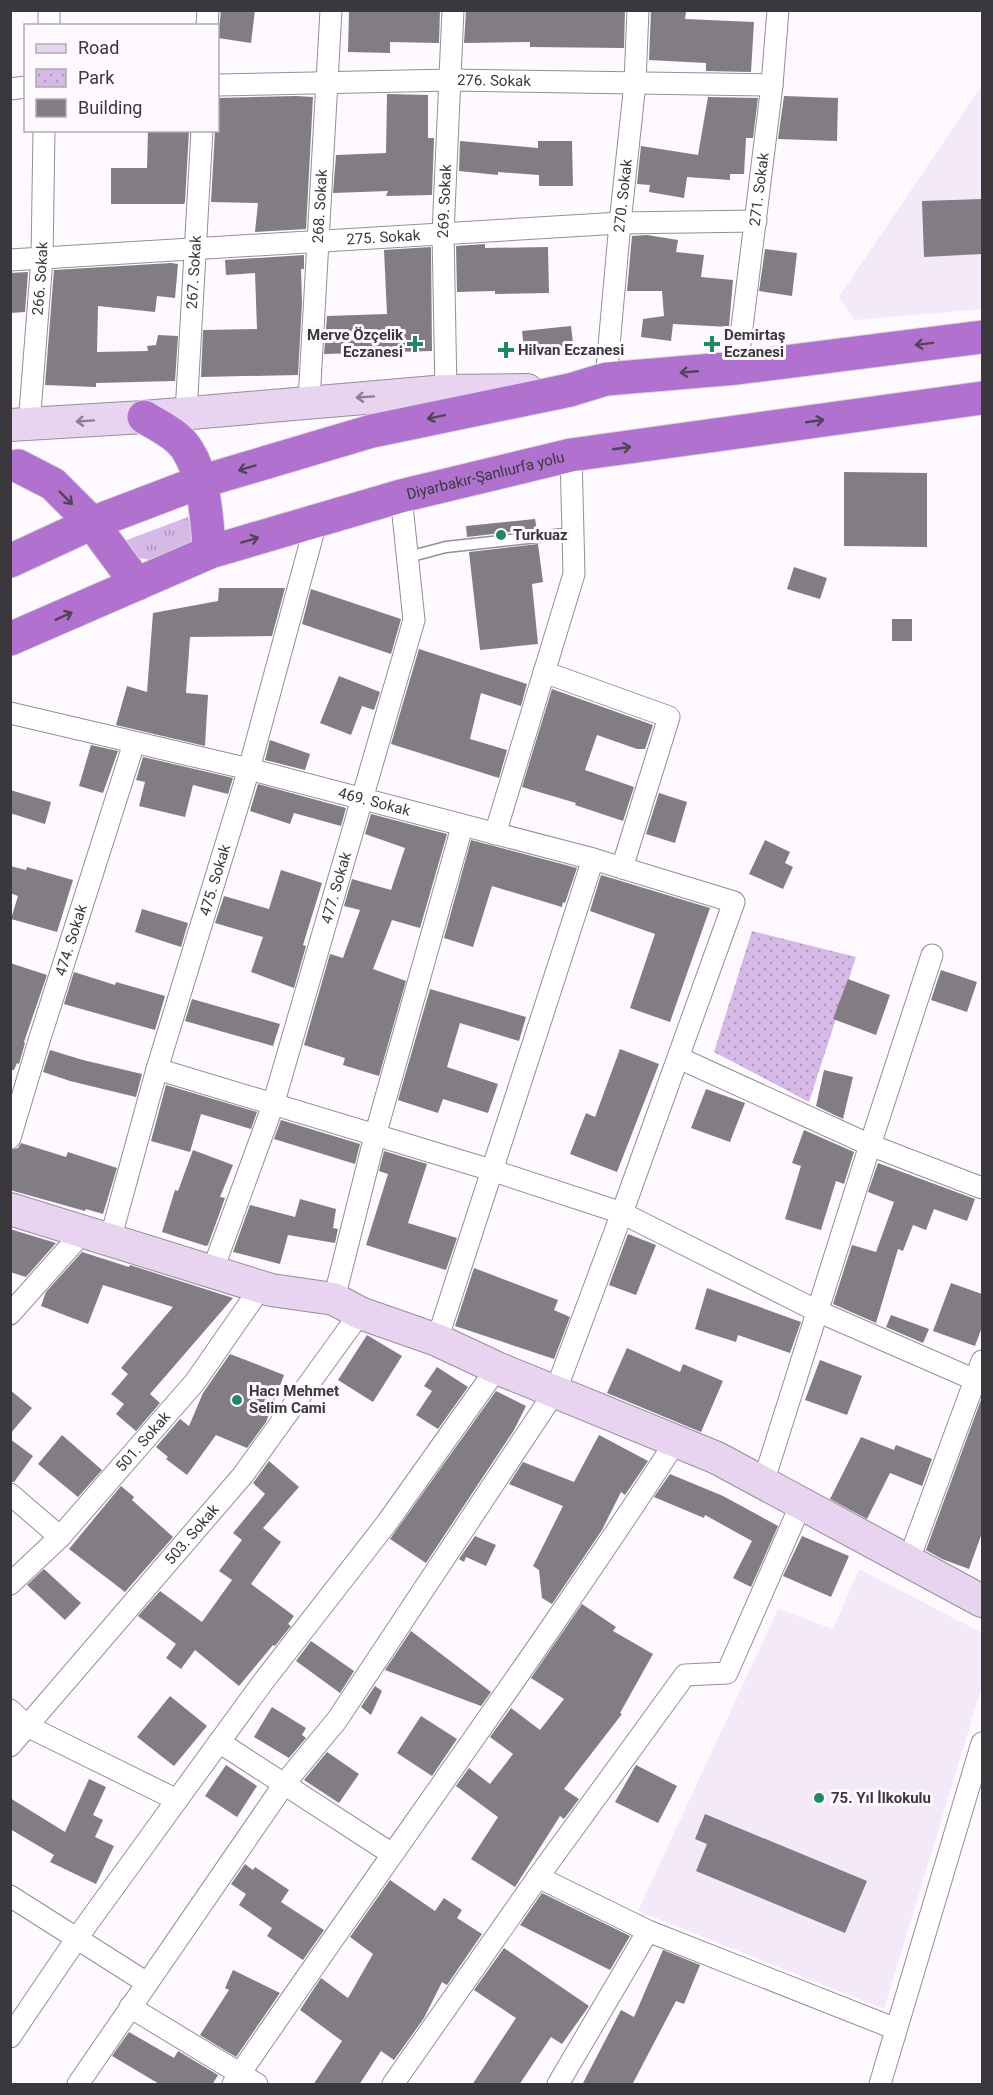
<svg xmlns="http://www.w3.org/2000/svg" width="993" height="2095" viewBox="0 0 993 2095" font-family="Roboto,sans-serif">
	<defs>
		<pattern id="grass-tufts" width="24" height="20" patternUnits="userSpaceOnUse" patternTransform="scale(1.5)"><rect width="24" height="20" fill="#d7b9e7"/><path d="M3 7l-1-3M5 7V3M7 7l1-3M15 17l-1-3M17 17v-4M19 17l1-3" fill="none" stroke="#af97bc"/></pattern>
		<pattern id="park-dots" width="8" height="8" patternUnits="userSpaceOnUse" patternTransform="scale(1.5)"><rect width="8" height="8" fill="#d7b9e7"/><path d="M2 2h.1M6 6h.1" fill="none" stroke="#af97bc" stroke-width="1.8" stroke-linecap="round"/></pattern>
	</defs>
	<rect width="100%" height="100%" fill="#fdf9ff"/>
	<path fill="#f3e9f9" d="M982 85V309L854 320 839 297Z
		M859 1569 982 1633V1686L884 2009 638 1911 778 1609 833 1629Z"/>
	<path fill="url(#grass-tufts)" d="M188 517 193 535 191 545 159 561 137 558 124 541Z"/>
	<path fill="url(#park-dots)" d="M752 931 856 957 809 1102 714 1052Z"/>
	<path fill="#827c85" d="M221 10H255L251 43 218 38Z
		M396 10H440L439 43 390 42V53L348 52 349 11 396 12Z
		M466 10H625L624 48 530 47V42L464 43Z
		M651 11 686 12 685 19 754 22 751 72 706 71V63L649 60Z
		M387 94 428 95V138H434L432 195 386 196 388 191 333 193 336 155 386 153Z
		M296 96 313 97 306 229 255 232 258 203 211 202 215 130H218V98Z
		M784 96 838 98 837 141 778 139Z
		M708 97 758 98 753 138H746L744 174H730V180L687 177 684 198 649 192 650 185 637 184 641 146 698 155Z
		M148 130H189L185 202 184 204H111V168H147Z
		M460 141 538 148V141H572L573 186H539V175L498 172V175L459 171Z
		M982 199V254L924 257 922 201Z
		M647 235 678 240 676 252 704 255 701 277 733 280 729 327 673 324 671 341 641 337 643 319 664 316 662 291H627L632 236Z
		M485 244V248L548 247 549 293 495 294V291L457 292 456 246Z
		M431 247 432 351 324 354 327 316 387 314 384 250Z
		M765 249 797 253 792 296 759 291Z
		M304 255V269H301L302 303 298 375 201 377 203 330 257 329 255 273 226 275 225 260Z
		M171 263 178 264 175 298 157 296 155 312 98 306 97 352 148 351 147 346 156 345 158 335 178 336 175 381 96 383V387L45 385 54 270Z
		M28 272 25 312 10 313V273Z
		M571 326 574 351 525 356 522 331Z
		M844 472 927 473V547L844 546Z
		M535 519 537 529 467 537 466 526Z
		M538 544 543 582 532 584 538 644 480 650 469 552Z
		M794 567 827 578 820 599 787 589Z
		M219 588H285L272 636 190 637 186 693 208 695 205 746 116 725 127 686 147 692 153 613 218 601Z
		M311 589 401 619 391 654 302 624Z
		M892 619H912V641H892Z
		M419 649 527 684 521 706 481 693 470 739 507 750 499 778 391 744Z
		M339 676 380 692 374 710 362 706 351 735 320 723Z
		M552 689 653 725 645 749H637L597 735 585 770 634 787 623 821 575 805 576 803 522 787Z
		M270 740 310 754 305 770 265 760Z
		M91 745 118 751 103 793 79 786Z
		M143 757 233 778 228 794 193 785 185 817 139 806 145 782 136 780Z
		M258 784 346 808 341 826 294 813 290 824 250 811Z
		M10 790 51 802 45 824 10 813Z
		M659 793 687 802 675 843 646 834Z
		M371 814 447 834 420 928 392 920 373 969 406 981 379 1076 343 1065 345 1058 304 1045 330 954 343 958 360 910 344 906 352 879 391 890 405 848 365 834Z
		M471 840 577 868 565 903 563 902 562 907 492 886 473 947 444 938Z
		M765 840 790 852 785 863 793 867 783 889 749 874Z
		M10 866 26 870 27 867 73 880 57 932 11 919 18 896 10 893Z
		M281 870 322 883 303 945 306 946 294 988 251 972 263 937 215 923 224 896 269 909Z
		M601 875 710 908 670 1022 630 1008 655 934 590 911Z
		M142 909 188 923 181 947 135 932Z
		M10 963 47 975 24 1042 25 1043 19 1064 17 1063 14 1070H10Z
		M941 970 977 982 967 1012 931 1000Z
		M74 972 115 985 116 982 165 996 155 1030 64 1004Z
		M848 979 890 995 876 1035 833 1019Z
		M430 989 526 1017 519 1041 460 1023 447 1067 498 1084 488 1113 443 1099 438 1113 398 1100Z
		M192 999 280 1024 273 1046 185 1021Z
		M620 1049 659 1064 617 1172 570 1154 586 1113 595 1117Z
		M50 1050 83 1060 142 1074 136 1097 70 1081 43 1072Z
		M824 1070 853 1077 843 1119 816 1106Z
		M166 1085 257 1112 251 1129 201 1114 190 1152 151 1141Z
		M706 1089 745 1103 730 1142 691 1128Z
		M281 1120 360 1144 355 1164 274 1139Z
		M804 1130 854 1152 844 1184 836 1181 821 1230 785 1219 801 1166 792 1163Z
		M21 1143 66 1157 68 1152 117 1168 103 1214 86 1209 85 1211 10 1190V1150L18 1148Z
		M193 1150 233 1165 220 1197 225 1198 208 1245 206 1246 162 1232 175 1190 178 1191Z
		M384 1151 427 1164 408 1223 457 1238 446 1270 366 1245 388 1174 379 1171Z
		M878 1163 975 1199 967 1221 934 1209 926 1230 913 1225 903 1251 898 1249 876 1323 833 1304 852 1245 876 1252 894 1202 868 1192Z
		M300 1199 336 1209 333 1228 338 1229 335 1243 288 1235 280 1264 233 1252 250 1205 295 1217Z
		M10 1229 56 1243 26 1277 10 1272Z
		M628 1234 656 1245 636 1295 609 1285Z
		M82 1252 129 1267 130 1265 233 1298 150 1394 160 1403 136 1431 116 1414 124 1404 111 1394 128 1374 121 1368 173 1307 103 1285 88 1324 41 1306 46 1292Z
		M474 1268 558 1300 554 1310 570 1317 554 1359 455 1326Z
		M951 1283 982 1294V1327L975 1346 933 1331Z
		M707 1288 801 1322 790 1353 738 1335 736 1342 695 1329Z
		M891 1315 929 1329 923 1343 886 1327Z
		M367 1335 402 1356 373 1402 338 1380Z
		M627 1348 680 1372 683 1364 723 1381 701 1432 607 1393Z
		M230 1354 284 1375 266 1422 247 1448 216 1435 187 1475 166 1459 168 1457 156 1447 180 1419 189 1426 203 1393Z
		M820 1360 862 1376 847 1415 805 1400Z
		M437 1367 468 1387 438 1429 416 1415 432 1391 424 1386Z
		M10 1390 32 1408 10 1434Z
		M496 1391 526 1406 514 1430 426 1563 390 1539Z
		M982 1397V1533L969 1569 942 1559 926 1550Z
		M62 1435 102 1470 78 1497 38 1464Z
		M599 1435 648 1461 625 1495 621 1492 602 1530 552 1604 542 1598 539 1570 533 1566 563 1506 509 1484 523 1462 574 1482Z
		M861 1437 894 1450 896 1445 932 1459 922 1486 890 1473 867 1519 830 1499Z
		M10 1439 33 1456 14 1482H10Z
		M269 1461 299 1487 263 1528 281 1542 251 1584 294 1616 288 1624 291 1626 275 1646 273 1645 239 1686 195 1650 181 1669 166 1658 176 1644 138 1616 160 1591 202 1622 232 1580 219 1571 242 1540 233 1533 265 1494 253 1483Z
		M670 1474 723 1496 778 1526 751 1587 733 1578 752 1541 705 1515 704 1518 654 1497Z
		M121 1486 134 1497 132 1500 173 1537 125 1592 69 1549Z
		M475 1536 496 1545 486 1566 466 1557 464 1562 459 1559Z
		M802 1536 849 1556 831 1597 783 1576Z
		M44 1569 81 1603 65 1620 27 1585Z
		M582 1604 616 1627 613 1631 653 1654 620 1713 622 1714 564 1789 579 1799 564 1819 560 1816 515 1887 471 1859 498 1817 456 1786 469 1768 490 1784 513 1754 490 1737 511 1708 540 1730 564 1699 531 1678Z
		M411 1631 491 1692 481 1706 385 1670Z
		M311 1641 354 1671 340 1693 296 1661Z
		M375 1686 382 1691 371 1715 361 1707Z
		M170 1696 207 1726 174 1766 137 1737Z
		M272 1707 306 1728 302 1735 306 1738 289 1758 254 1737Z
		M421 1716 457 1739 432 1776 397 1753Z
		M327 1752 359 1774 339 1803 304 1780Z
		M226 1765 257 1786 237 1817 205 1796Z
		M636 1765 677 1786 658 1823 615 1802Z
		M89 1779 106 1787 93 1815 103 1820 95 1837 114 1846 96 1884 50 1862 54 1855 10 1829V1798L65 1832Z
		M705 1814 867 1881 845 1933 696 1871 707 1844 695 1839Z
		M245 1864 253 1870 255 1867 289 1890 281 1902 324 1930 303 1960 267 1936 272 1928 239 1905 246 1894 231 1884Z
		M390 1880 435 1911 444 1898 462 1910 457 1918 482 1934 447 1985 442 1982 424 2018 394 2060 381 2051 359 2085H313L342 2041 300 2010 321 1978 348 1998 373 1954 350 1937Z
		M542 1893 630 1936 610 1970 520 1925Z
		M504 1948 589 2006 562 2044 551 2037 519 2085H472L516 2018 474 1990Z
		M663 1950 700 1965 684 2004 676 2001 632 2085H582L621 2010 634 2017Z
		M233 1970 280 1993 236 2057 200 2035 229 1990 225 1988Z
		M129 2032 174 2058 178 2051 218 2075 212 2085H161L112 2056Z"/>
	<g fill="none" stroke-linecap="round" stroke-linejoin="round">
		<g stroke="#948f97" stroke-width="13">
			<path id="lane" d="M408 557 446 547 573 533"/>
		</g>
		<g stroke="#948f97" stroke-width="23">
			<g id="street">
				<path d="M49 26V10"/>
				<path d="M207 26 208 10"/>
				<path id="s1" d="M218 85 451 80 772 85"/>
				<path d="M10 89 26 87"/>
				<path id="s2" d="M10 260 620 223 756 221"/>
				<path id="s3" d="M737 368 772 85 778 10"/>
				<path id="s4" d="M606 379 620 223 635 83 638 10"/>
				<path id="s5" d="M446 391 443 233 453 10"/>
				<path id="s6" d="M309 401 331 10"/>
				<path id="s7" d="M186 413 202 130"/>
				<path id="s8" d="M29 425 42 259 44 130"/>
				<path d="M544 672 669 717 622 868"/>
				<path id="s9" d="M10 713 249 769 593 859 734 902 622 1213 491 1170 157 1069"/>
				<path d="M495 834 574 574 571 455"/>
				<path d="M932 955 870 1145 982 1188"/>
				<path d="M679 1058 870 1145 763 1483"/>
				<path id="s10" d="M10 1138 39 1041 134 743"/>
				<path id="s11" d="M110 1240 157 1069 249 769 317 519"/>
				<path id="s12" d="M212 1272 273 1105 414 620 401 496"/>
				<path d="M334 1299 375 1136 462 827"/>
				<path d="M10 1314 83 1232"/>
				<path d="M437 1340 593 859"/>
				<path d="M10 1494 60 1537"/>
				<path d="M801 1504 727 1673 685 1675 538 1877 648 1931 896 2029"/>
				<path d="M908 1562 982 1361"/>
				<path id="s13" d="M10 1584 60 1537 195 1382 261 1287"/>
				<path d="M10 1710 27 1726 177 1800"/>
				<path d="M219 1742 392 1854"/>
				<path id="s14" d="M10 1746 243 1475 360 1313"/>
				<path d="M10 1896 147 1983"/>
				<path d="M130 2007 257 2084"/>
				<path d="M10 2037 77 1938 177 1800 263 1682 386 1524 497 1368"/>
				<path d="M78 2084 285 1783 337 1720 556 1390 622 1213 817 1311 982 1383"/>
				<path d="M233 2084C379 1869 534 1660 676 1441"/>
				<path d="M393 2084 538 1877"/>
				<path d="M558 2084 648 1931"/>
				<path d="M880 2084 982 1743"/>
			</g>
		</g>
		<g stroke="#948f97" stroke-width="34">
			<path id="secondary" d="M10 425 144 417 446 391 527 390
				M10 1209 271 1290 334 1299 360 1313 437 1340 497 1368 717 1458 982 1601"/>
		</g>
		<g stroke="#d8d7d8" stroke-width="35">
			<g id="highway">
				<path d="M144 417C159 426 179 435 188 451 206 480 206 519 210 552"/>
				<path d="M18 466 53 484 92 523 137 584"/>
				<path d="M10 561 92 523 200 482 372 431 570 390 606 379 737 368 982 337"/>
				<path id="s15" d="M10 639 210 552 401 496 571 455 982 398"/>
			</g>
		</g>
		<use href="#lane" stroke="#fff" stroke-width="10"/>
		<use href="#street" stroke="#fff" stroke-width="21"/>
		<use href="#secondary" stroke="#e8d4f1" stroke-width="32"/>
		<use href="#highway" stroke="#b171cf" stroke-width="33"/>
	</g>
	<defs><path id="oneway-shaft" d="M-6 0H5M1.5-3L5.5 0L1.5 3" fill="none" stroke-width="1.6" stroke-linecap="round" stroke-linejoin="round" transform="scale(1.5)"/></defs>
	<g stroke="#524359">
		<use href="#oneway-shaft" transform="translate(924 344) rotate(173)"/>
		<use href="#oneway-shaft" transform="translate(689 372) rotate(175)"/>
		<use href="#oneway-shaft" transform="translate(436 417) rotate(168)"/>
		<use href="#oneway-shaft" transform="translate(815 421) rotate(-8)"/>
		<use href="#oneway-shaft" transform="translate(622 448) rotate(-8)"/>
		<use href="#oneway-shaft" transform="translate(247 468) rotate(163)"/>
		<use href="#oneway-shaft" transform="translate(66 498) rotate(45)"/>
		<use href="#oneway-shaft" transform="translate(250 540) rotate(-17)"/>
		<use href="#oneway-shaft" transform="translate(64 616) rotate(-24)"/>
	</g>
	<g stroke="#887e8d">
		<use href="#oneway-shaft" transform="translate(365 397) rotate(176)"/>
		<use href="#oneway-shaft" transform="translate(85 421) rotate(176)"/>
	</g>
	<g fill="#218863" stroke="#fdf9ff" stroke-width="2">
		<path d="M412 335h6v6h6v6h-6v6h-6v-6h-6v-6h6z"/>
		<path d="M709 335h6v6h6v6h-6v6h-6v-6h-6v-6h6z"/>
		<path d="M503 341h6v6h6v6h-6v6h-6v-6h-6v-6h6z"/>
		<circle cx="501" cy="535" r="6"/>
		<circle cx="237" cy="1400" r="6"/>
		<circle cx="819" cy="1798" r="6"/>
	</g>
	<g text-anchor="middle" stroke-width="6" stroke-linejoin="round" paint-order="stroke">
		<g font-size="15" fill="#3a383c" stroke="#fdf9ff">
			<text dy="5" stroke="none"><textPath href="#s1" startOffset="276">276. Sokak</textPath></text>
			<text dy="5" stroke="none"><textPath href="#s3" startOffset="180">271. Sokak</textPath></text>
			<text dy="5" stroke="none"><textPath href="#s4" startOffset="184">270. Sokak</textPath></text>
			<text dy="5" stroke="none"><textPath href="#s5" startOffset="190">269. Sokak</textPath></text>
			<text dy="5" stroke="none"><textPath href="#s6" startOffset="195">268. Sokak</textPath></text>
			<text dy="5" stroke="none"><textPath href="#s2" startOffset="374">275. Sokak</textPath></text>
			<text dy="5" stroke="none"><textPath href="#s7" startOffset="141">267. Sokak</textPath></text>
			<text dy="5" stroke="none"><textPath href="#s8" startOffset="147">266. Sokak</textPath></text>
			<text dy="5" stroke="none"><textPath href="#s15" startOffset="504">Diyarbakır-Şanlıurfa yolu</textPath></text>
			<text dy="5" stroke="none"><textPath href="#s9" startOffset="375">469. Sokak</textPath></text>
			<text dy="5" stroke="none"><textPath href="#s11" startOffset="375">475. Sokak</textPath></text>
			<text dy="5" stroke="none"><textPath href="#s12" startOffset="404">477. Sokak</textPath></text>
			<text dy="5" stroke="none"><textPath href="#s10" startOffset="207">474. Sokak</textPath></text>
			<text dy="5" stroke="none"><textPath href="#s13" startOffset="195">501. Sokak</textPath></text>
			<text dy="5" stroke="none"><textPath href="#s14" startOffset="279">503. Sokak</textPath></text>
		</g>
		<g font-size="15" font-weight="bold" fill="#3a383c" stroke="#fdf9ff" text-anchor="start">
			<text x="403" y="340" text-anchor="end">Merve Özçelik<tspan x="403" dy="17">Eczanesi</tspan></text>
			<text x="724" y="340">Demirtaş<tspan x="724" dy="17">Eczanesi</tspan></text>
			<text x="518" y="355">Hilvan Eczanesi</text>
			<text x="513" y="540">Turkuaz</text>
			<text x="249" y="1396">Hacı Mehmet<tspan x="249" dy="17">Selim Cami</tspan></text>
			<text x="831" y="1803">75. Yıl İlkokulu</text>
		</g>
	</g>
	<rect width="993" height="2095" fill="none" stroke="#3a383c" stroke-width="24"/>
	<rect x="24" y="24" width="195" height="108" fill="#fdf9ff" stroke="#afacb1" stroke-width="1.5"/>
	<rect x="36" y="44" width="30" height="9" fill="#e8d4f1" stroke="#afacb1" stroke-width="1.5"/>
	<text x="78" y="54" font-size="18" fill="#3a383c">Road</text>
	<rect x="36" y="69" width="30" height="18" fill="url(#park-dots)" stroke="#afacb1" stroke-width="1.5"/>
	<text x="78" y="84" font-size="18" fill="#3a383c">Park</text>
	<rect x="36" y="99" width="30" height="18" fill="#827c85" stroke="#afacb1" stroke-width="1.5"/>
	<text x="78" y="114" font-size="18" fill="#3a383c">Building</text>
</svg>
